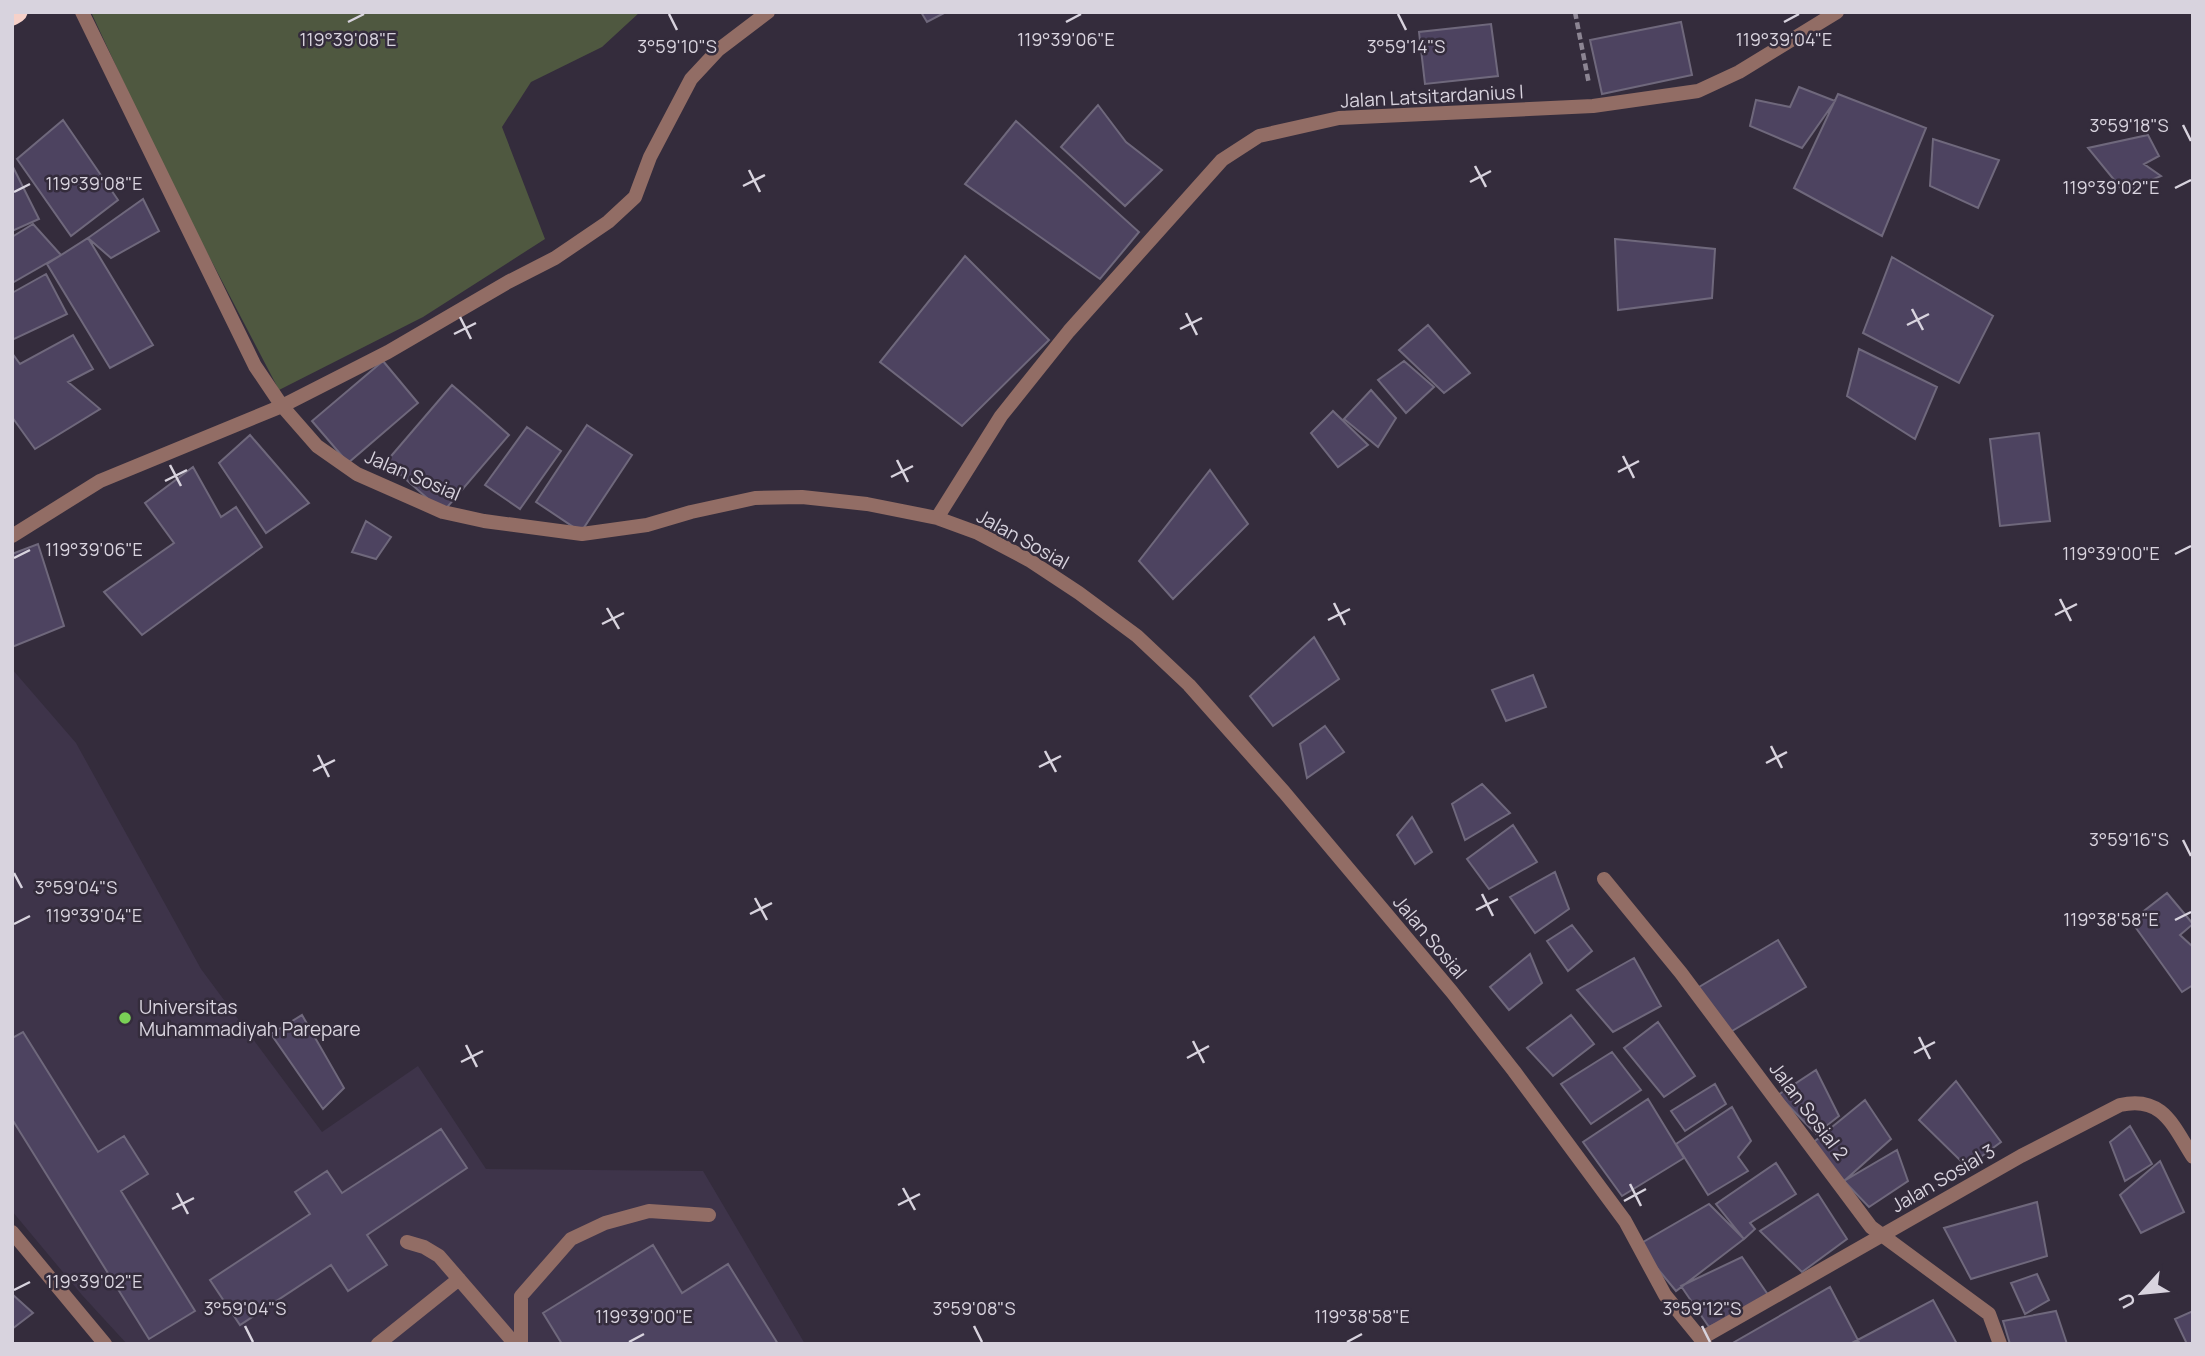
<svg xmlns="http://www.w3.org/2000/svg" width="2205" height="1356" viewBox="0 0 2205 1356" font-family="Manrope,sans-serif">
	<rect width="100%" height="100%" fill="#342c3c"/>
	<path fill="#3e344a" d="M12 669 76 743 201 969 322 1132 418 1066 486 1169 703 1171 805 1344H127L82 1295 12 1211Z"/>
	<path fill="#4f5840" d="M91 12H640L602 47 531 82 502 127 545 239 423 317 279 390 166 174Z"/>
	<path fill="#4d4360" stroke="#6f687c" stroke-width="2" d="M921 12H946L927 22Z
		M1681 22 1692 75 1602 94 1590 40Z
		M1491 24 1498 76 1425 84 1419 32Z
		M1799 87 1835 101 1802 148 1750 126 1756 100 1790 107Z
		M1838 94 1926 128 1882 236 1794 188Z
		M1098 105 1126 142 1162 170 1125 206 1061 147Z
		M63 120 118 200 71 236 17 159Z
		M1016 121 1139 232 1100 279 965 184Z
		M2148 135 2159 156 2144 164 2161 176 2124 192 2088 148Z
		M1933 139 1999 160 1978 208 1930 186Z
		M12 165 39 219 12 231Z
		M143 199 159 231 111 258 88 238Z
		M33 224 61 255 12 283V237Z
		M88 238 153 345 110 368 47 264Z
		M1615 239 1715 249 1712 298 1618 310Z
		M965 256 1049 340 962 426 880 362Z
		M1892 257 1993 316 1959 383 1863 333Z
		M46 274 67 314 12 340V293Z
		M1428 325 1470 373 1444 393 1399 350Z
		M73 335 93 369 68 382 100 409 35 449 12 417V353L20 364Z
		M1859 349 1937 387 1915 439 1847 396Z
		M383 361 418 403 348 463 312 421Z
		M1404 361 1434 387 1406 413 1378 380Z
		M452 385 509 435 443 512 386 462Z
		M1371 390 1396 418 1378 447 1344 419Z
		M1333 411 1368 445 1338 467 1311 433Z
		M587 425 632 455 581 532 536 502Z
		M527 427 561 451 520 509 485 485Z
		M2039 433 2050 521 2000 526 1990 439Z
		M250 435 309 503 266 533 219 463Z
		M193 467 221 517 236 507 262 547 142 635 104 592 174 543 145 503Z
		M1210 470 1248 524 1173 599 1139 561Z
		M366 521 391 537 376 559 352 552Z
		M38 544 64 626 12 647V554Z
		M1314 637 1339 679 1273 726 1250 696Z
		M1533 675 1546 707 1506 721 1492 690Z
		M1325 726 1344 752 1307 778 1300 744Z
		M1482 784 1510 813 1465 840 1452 804Z
		M1412 817 1432 852 1415 864 1397 835Z
		M1513 825 1537 862 1489 889 1467 859Z
		M1555 872 1569 909 1535 933 1510 897Z
		M2167 893 2193 924 2180 935 2193 947V985L2182 992 2131 921Z
		M1572 925 1592 951 1568 971 1547 941Z
		M1778 940 1806 987 1727 1034 1694 990Z
		M1530 954 1542 983 1509 1010 1490 987Z
		M1634 958 1661 1006 1613 1032 1577 990Z
		M302 1015 344 1088 323 1109 271 1034Z
		M1571 1015 1594 1044 1553 1076 1527 1048Z
		M1658 1022 1695 1076 1664 1097 1624 1048Z
		M23 1032 98 1152 124 1136 148 1174 121 1191 195 1311 149 1339 12 1119V1038Z
		M1612 1052 1641 1090 1591 1124 1561 1084Z
		M1816 1070 1839 1116 1816 1134 1778 1095Z
		M1956 1081 2001 1142 1967 1167 1919 1120Z
		M1715 1084 1726 1104 1685 1131 1671 1111Z
		M1648 1099 1684 1158 1622 1196 1583 1142Z
		M1865 1100 1891 1139 1844 1181 1810 1145Z
		M1732 1107 1751 1141 1738 1157 1748 1171 1708 1195 1676 1144Z
		M2130 1126 2152 1164 2125 1181 2110 1142Z
		M441 1129 467 1168 367 1235 387 1265 348 1291 331 1265 240 1325 210 1280 310 1214 295 1192 327 1171 342 1193Z
		M1897 1150 1908 1181 1869 1207 1844 1181Z
		M2160 1161 2184 1212 2141 1233 2120 1195Z
		M1776 1163 1796 1194 1750 1223 1755 1229 1744 1239 1716 1204Z
		M1818 1194 1847 1239 1802 1272 1760 1231Z
		M2037 1202 2047 1256 1971 1279 1944 1228Z
		M1709 1204 1744 1239 1676 1291 1638 1245Z
		M653 1245 682 1293 728 1264 778 1344H562L543 1313Z
		M1742 1257 1771 1299 1709 1327 1681 1286Z
		M2037 1274 2049 1300 2025 1314 2011 1283Z
		M1830 1287 1860 1344H1731Z
		M12 1294 33 1313 12 1329Z
		M1933 1300 1957 1344H1850Z
		M2056 1311 2067 1344H2010L2003 1321Z
		M2193 1311V1344H2187L2175 1319Z"/>
	<g fill="none" stroke-linecap="round" stroke-linejoin="round">
		<path stroke="#8c8593" stroke-width="4.5" stroke-dasharray="7 3.5" stroke-linecap="butt" d="M1575 12 1589 84"/>
		<path stroke="#926d65" stroke-width="14" d="M407 1242 424 1247 439 1256 515 1344
			M378 1344 459 1279"/>
		<path stroke="#926d65" stroke-width="14" d="M82 12 255 366 282 406 317 446 357 474 443 512 484 521 582 534 647 525 691 512 755 498 802 497 867 504 937 518 978 533 1029 560 1079 593 1137 636 1189 685 1284 792 1452 992 1514 1071 1625 1221 1665 1295 1705 1344
			M937 518 1001 416 1069 331 1222 160 1259 136 1339 118 1593 106 1698 91 1739 72 1837 12
			M12 536 100 481 282 406 388 352 508 282 555 258 608 222 635 197 650 157 691 79 718 50 768 12
			M1604 879 1681 973 1871 1227 1989 1314 2000 1344
			M12 1232 105 1344
			M1702 1338 2021 1156 2120 1105C2163 1095 2173 1126 2193 1157
			M521 1344V1296L571 1239 605 1223 649 1211 709 1215"/>
		<path stroke="#f6d1c9" stroke-width="21" d="M12 15 17 12"/>
	</g>
	<path fill="none" stroke="#d8d3de" stroke-width="2.5" d="M669 14 677 30M1398 14 1406 30M348 22 364 14M1066 22 1081 14M1784 22 1799 14M2183 125 2191 141M1475 166 1486 187M749 170 760 192M1470 182 1491 171M743 186 765 175M2175 188 2191 180M14 192 30 184M1912 309 1923 330M1186 313 1197 335M460 317 471 339M1907 325 1929 314M1180 329 1202 318M454 334 476 323M1623 456 1634 478M897 460 908 482M170 465 181 486M1618 472 1639 461M891 477 913 466M165 481 187 470M2175 554 2191 546M14 558 30 550M2060 599 2071 621M1334 603 1345 625M607 608 619 629M2055 615 2077 604M1328 620 1350 609M602 624 624 613M1771 746 1782 768M1045 751 1056 772M318 755 329 777M1766 763 1787 752M1039 767 1061 756M313 771 335 760M2183 840 2191 856M14 873 22 888M1482 894 1493 916M755 898 767 920M1476 910 1498 899M750 914 772 903M2175 920 2191 912M14 924 30 916M1919 1037 1930 1059M1193 1041 1204 1063M466 1045 477 1067M1914 1053 1935 1042M1187 1058 1209 1046M461 1062 483 1051M1630 1184 1641 1206M903 1188 915 1210M177 1193 188 1214M1624 1201 1646 1189M898 1205 920 1194M172 1209 194 1198M14 1290 30 1282M245 1326 253 1342M974 1326 982 1342M1702 1326 1710 1342M629 1342 644 1334M1347 1342 1362 1334"/>
	<circle fill="#7ad156" stroke="#342c3c" stroke-width="2.5" cx="125" cy="1018" r="7"/>
	<g text-anchor="middle" stroke-width="5" stroke-linejoin="round" paint-order="stroke">
		<g font-size="19" fill="#d8d3de" stroke="#342c3c">
			<text transform="translate(1432 96) rotate(-3)" y="7">Jalan Latsitardanius I</text>
			<text transform="translate(413 475) rotate(23)" y="7">Jalan Sosial</text>
			<text transform="translate(1023 539) rotate(29)" y="7">Jalan Sosial</text>
			<text transform="translate(1430 937) rotate(50)" y="7">Jalan Sosial</text>
			<text transform="translate(1809 1111) rotate(53)" y="7">Jalan Sosial 2</text>
			<text transform="translate(1943 1178) rotate(-30)" y="7">Jalan Sosial 3</text>
		</g>
		<g font-size="19" fill="#d8d3de" stroke="#342c3c" text-anchor="start">
			<text x="139" y="1014">Universitas<tspan x="139" dy="22">Muhammadiyah Parepare</tspan></text>
		</g>
	</g>
	<g font-size="18" text-anchor="middle" fill="#d8d3de" stroke="#342c3c" stroke-width="5" stroke-linejoin="round" paint-order="stroke">
		<text x="348" y="46">119°39'08"E</text>
		<text x="1066" y="46">119°39'06"E</text>
		<text x="1784" y="46">119°39'04"E</text>
		<text x="677" y="53">3°59'10"S</text>
		<text x="1406" y="53">3°59'14"S</text>
		<text x="2129" y="132">3°59'18"S</text>
		<text x="94" y="190">119°39'08"E</text>
		<text x="2111" y="194">119°39'02"E</text>
		<text x="94" y="556">119°39'06"E</text>
		<text x="2111" y="560">119°39'00"E</text>
		<text x="2129" y="846">3°59'16"S</text>
		<text x="76" y="894">3°59'04"S</text>
		<text x="94" y="922">119°39'04"E</text>
		<text x="2111" y="926">119°38'58"E</text>
		<text x="94" y="1288">119°39'02"E</text>
		<text x="245" y="1315">3°59'04"S</text>
		<text x="974" y="1315">3°59'08"S</text>
		<text x="1702" y="1315">3°59'12"S</text>
		<text x="644" y="1323">119°39'00"E</text>
		<text x="1362" y="1323">119°38'58"E</text>
	</g>
	<rect width="2205" height="1356" fill="none" stroke="#d8d3de" stroke-width="28"/>
	<g transform="translate(2142 1293) rotate(243)" stroke="#342c3c" stroke-width="5" paint-order="stroke">
	<path d="M0-5L12 26L0 18L-12 26Z" fill="#d8d3de"/>
	<text y="-10" font-size="19" font-weight="bold" text-anchor="middle" fill="#d8d3de">U</text>
	</g>
</svg>
